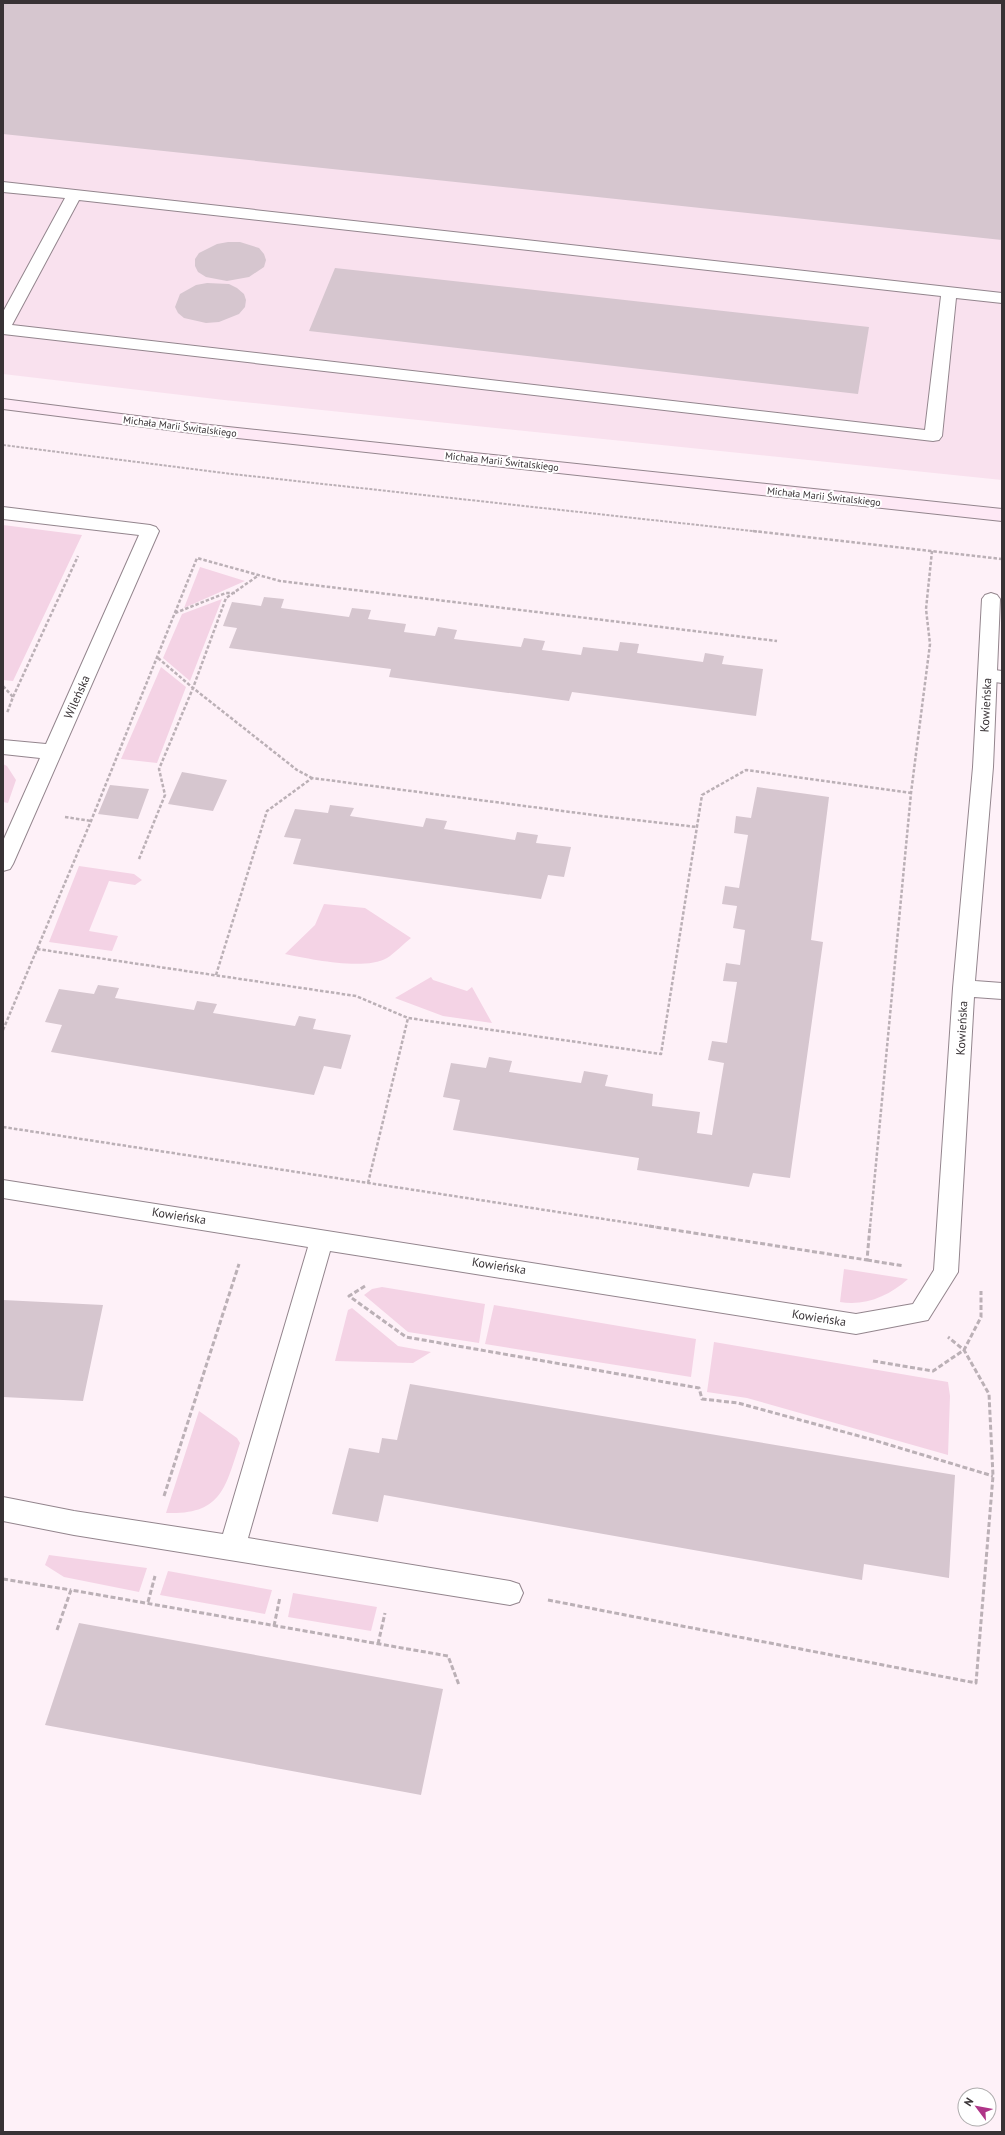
<svg xmlns="http://www.w3.org/2000/svg" width="1005" height="2135" viewBox="0 0 1005 2135" font-family="'PT Sans',sans-serif">
	<rect width="100%" height="100%" fill="#fef1f8"/>
	<path fill="#f9e1ee" d="M3 3H1002V480L224 400 3 374Z"/>
	<path fill="#f4d3e5" d="M3 525 82 535 13 681 3 680Z
		M200 567 245 581 184 608Z
		M222 599 190 681 163 658 182 614Z
		M161 667 186 687 157 763 121 759Z
		M3 764 7 766 16 780 8 803 3 802Z
		M79 866 134 874 142 880 135 885 109 881 89 931 118 936 112 951 49 942Z
		M324 904 365 908 411 938C403 944 395 953 387 958 364 971 310 959 285 954L315 925Z
		M431 977 433 980 467 991 472 987 492 1023 443 1016 395 998Z
		M844 1269 908 1279C889 1296 866 1306 840 1302Z
		M382 1287 485 1304 479 1343 408 1332 364 1295 372 1289Z
		M494 1305 696 1339 691 1377 485 1344Z
		M352 1308 398 1346 431 1352 413 1363 335 1361 348 1310Z
		M714 1342 948 1382 950 1396 948 1455 747 1398 707 1392Z
		M199 1411 237 1438 240 1443C225 1488 222 1515 166 1513Z
		M49 1555 147 1568 139 1592 64 1577 45 1565Z
		M168 1571 272 1590 265 1614 160 1595Z
		M293 1593 377 1607 371 1631 288 1617Z"/>
	<path fill="#d6c6cf" d="M3 3H1002V240L3 134Z
		M228 242H240L259 248 264 254 266 260 264 267 249 277 227 281 206 277 198 272 195 266V259L199 253 217 244Z
		M335 268 869 327 858 394 309 331Z
		M207 283 229 284 237 288 244 294 246 300 245 307 239 314 219 322 206 323 184 318 178 313 175 307 180 294 196 285Z
		M264 597 284 599 281 608 349 617 352 608 371 610 368 619 406 624 404 632 435 636 438 627 457 630 454 639 521 647 524 638 545 641 542 650 581 655 583 647 618 651 620 642 639 644 637 653 703 662 705 653 724 656 722 664 763 669 756 716 572 692 569 701 389 677 391 669 229 648 237 628 223 626 232 602 261 606Z
		M182 772 227 780 213 811 168 804Z
		M110 785 149 789 138 819 98 814Z
		M757 787 829 797 811 940 823 942 790 1178 753 1173 749 1187 637 1170 639 1158 453 1130 460 1100 443 1097 451 1063 486 1068 489 1057 512 1061 509 1072 581 1083 584 1071 608 1075 605 1086 653 1094 652 1106 700 1112 697 1133 712 1135 724 1063 708 1060 712 1041 727 1043 737 982 723 981 726 963 740 965 745 930 733 928 737 906 722 904 725 886 739 888 748 835 734 833 736 816 751 818Z
		M330 805 354 808 350 816 423 827 426 818 447 821 444 829 515 840 517 832 538 835 536 843 571 847 564 877 548 875 541 899 293 864 301 839 284 837 295 809 328 813Z
		M98 985 119 988 115 998 194 1010 197 1001 217 1004 213 1013 295 1026 299 1016 316 1019 313 1029 351 1035 341 1069 324 1066 314 1095 51 1052 62 1025 45 1022 59 989 94 994Z
		M3 1300 103 1305 83 1401 3 1397Z
		M410 1384 955 1475 949 1578 864 1564 862 1580 384 1495 378 1522 332 1514 349 1448 379 1453 382 1438 397 1440Z
		M79 1623 443 1689 421 1795 45 1725Z"/>
	<g fill="none" stroke-linecap="round" stroke-linejoin="round">
		<g stroke="#93858d" stroke-width="2">
			<path id="lane" d="M3 182 1002 293V303L956 298 942 436 939 440 933 441 3 334V312L65 198 3 192ZM79 200 941 296 925 430 12 325Z
				M987 669 1002 671V683L980 680 978 675 980 670Z"/>
		</g>
		<g stroke="#93858d" stroke-width="2">
			<path id="street" d="M3 507 150 525 156 527 159 531 13 864 10 869 3 871V841L40 758 3 754V740L46 744 139 535 3 519Z
				M991 593 997 595 1000 599 993 767 975 981 1002 983V999L974 997 958 1272 928 1320 856 1334 330 1251 248 1538 510 1581 519 1584 523 1593 519 1602 510 1605 74 1535 3 1521V1497L74 1511 223 1534 308 1247 3 1198V1180L856 1314 913 1304 934 1270 953 988 973 767 982 599 985 595Z"/>
		</g>
		<g stroke="#93858d" stroke-width="2">
			<path id="secondary" d="M3 399 200 424 1002 509V521L200 434 3 409Z"/>
		</g>
		<path stroke="#bbb0b6" stroke-width="2" stroke-dasharray="3 1.5" stroke-linecap="butt" d="M3 445 232 474 762 532"/>
		<path stroke="#bbb0b6" stroke-width="2.5" stroke-dasharray="3.5 2" stroke-linecap="butt" d="M753 531 1002 559
			M175 613 226 593H235
			M158 658 193 688 226 598 259 575
			M3 686 13 697 7 713
			M13 697 78 556
			M65 817 91 821
			M139 859 165 795 159 769 193 688 297 770 312 778
			M37 949 356 996 408 1018 661 1054 702 795 746 770 911 793
			M216 975 267 811 312 778 601 816 697 827
			M3 1030 91 821 197 558 280 581 777 641
			M3 1127 656 1227
			M368 1183 408 1018
			M870 1227 911 793 930 644 926 609 932 551"/>
		<path stroke="#bbb0b6" stroke-width="3" stroke-dasharray="5 2.5" stroke-linecap="butt" d="M649 1226 867 1260 870 1226
			M867 1260 904 1266
			M365 1286 349 1296 406 1337 699 1388 702 1399 738 1403 870 1439 993 1476
			M873 1361 933 1371 964 1350 981 1317V1291
			M164 1496 239 1264
			M3 1579 71 1590
			M548 1600 976 1683 993 1476 989 1394 964 1350 948 1337
			M148 1602 155 1576
			M274 1626 280 1597
			M57 1630 71 1590 448 1656 459 1685
			M378 1644 385 1613"/>
		<use href="#lane" fill="#fff" fill-rule="evenodd"/>
		<use href="#street" fill="#fff" fill-rule="evenodd"/>
		<use href="#secondary" fill="#fee8f5" fill-rule="evenodd"/>
	</g>
	<g text-anchor="middle" stroke-width="4" stroke-linejoin="round" paint-order="stroke">
		<g font-size="10" fill="#383235" stroke="#fff">
			<text transform="translate(180 426) rotate(7)" y="4">Michała Marii Świtalskiego</text>
			<text transform="translate(502 461) rotate(6)" y="4">Michała Marii Świtalskiego</text>
			<text transform="translate(824 496) rotate(6)" y="4">Michała Marii Świtalskiego</text>
		</g>
		<g font-size="12" fill="#383235" stroke="#fff">
			<text transform="translate(77 697) rotate(-66)" y="4">Wileńska</text>
			<text transform="translate(986 705) rotate(-87)" y="4">Kowieńska</text>
			<text transform="translate(962 1028) rotate(-87)" y="4">Kowieńska</text>
			<text transform="translate(179 1216) rotate(9)" y="4">Kowieńska</text>
			<text transform="translate(499 1266) rotate(9)" y="4">Kowieńska</text>
			<text transform="translate(819 1318) rotate(9)" y="4">Kowieńska</text>
		</g>
	</g>
	<rect width="1005" height="2135" fill="none" stroke="#383235" stroke-width="8"/>
	<g transform="translate(977 2107) rotate(302)"><circle r="19" fill="#ffffff" stroke="#afadae"/>
	<path d="M0-3L7 15L0 10L-7 15Z" fill="#af3588"/>
	<text y="-6" font-size="11" font-weight="bold" text-anchor="middle" fill="#383235">N</text>
	</g>
</svg>
